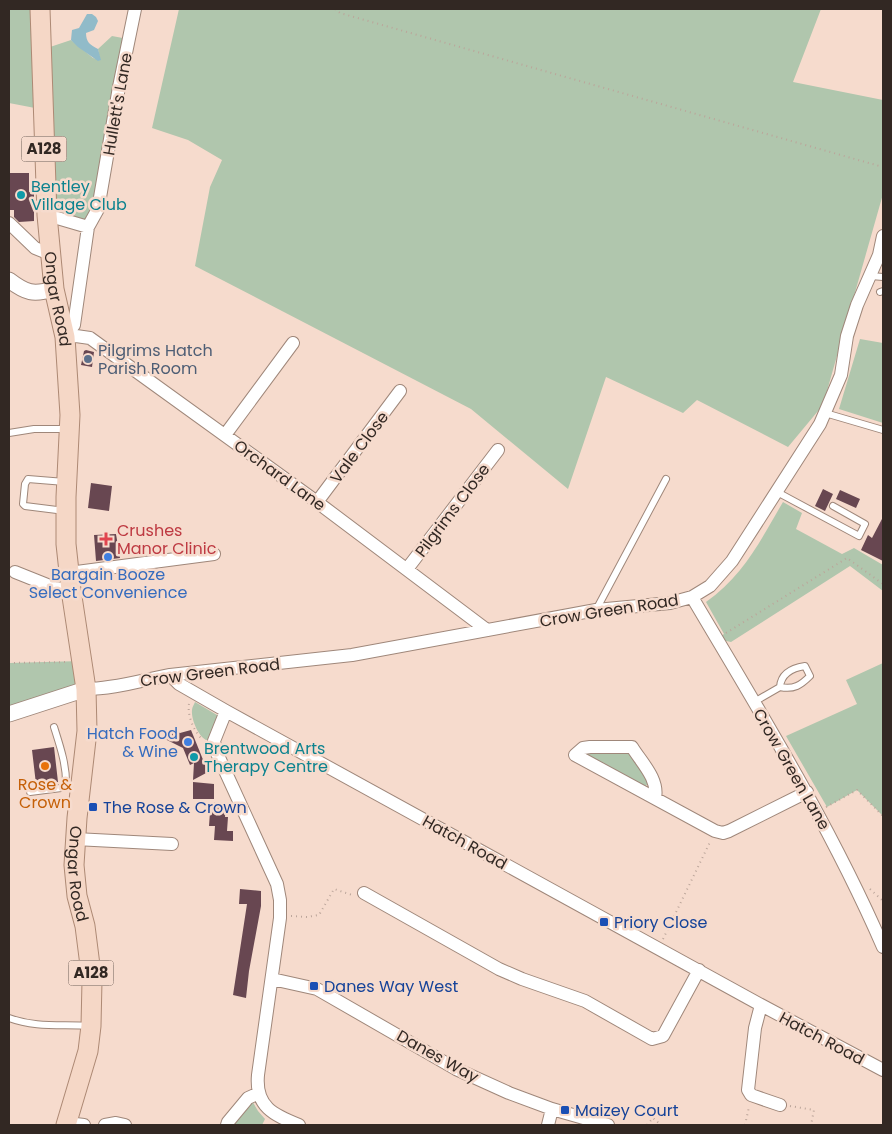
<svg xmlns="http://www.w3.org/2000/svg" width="892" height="1134" viewBox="0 0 892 1134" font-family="Poppins,sans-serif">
	<rect width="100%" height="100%" fill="#f6dbcd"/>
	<path fill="#b0c6ad" d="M9 9H40L41 50 71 40 93 58 100 60 98 49 112 36 128 39 88 227 47 215 35 108 9 103Z
		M179 9H821L793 82 883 100V194L823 405 788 447 697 400 683 413 606 377 568 489 471 409 195 266 210 187 222 160 188 140 152 128Z
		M860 339 883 343V423L839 409Z
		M783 502 802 513 796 529 842 554 854 548 883 565V591L850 566 731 642 717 639 724 634 706 602C744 575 760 541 783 502Z
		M82 661 86 689 9 714V663Z
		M883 663V816L857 790 827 807 786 736 857 704 846 680Z
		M195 702 217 715 218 723 212 739 206 740C198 736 191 719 192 710 192 707 194 705 195 702Z
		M630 749 650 780 646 786H642L588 758 586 751Z
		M251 1099 258 1111 265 1119 262 1125H231Z"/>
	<path fill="#91bbc9" d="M87 14H92L96 17 98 21 94 30 86 33C86 42 90 45 98 49L101 60 98 61 78 47 71 40 72 30 79 28Z"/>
	<path fill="#684751" d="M9 173H29V192L34 191V221L19 222 14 217V210H9Z
		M86 350 94 352 92 367 81 365 84 351Z
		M91 483 112 486 109 511 88 508Z
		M823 489 833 494 825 511 815 506Z
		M840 490 860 499 856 508 836 499Z
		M883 517V561L861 550 868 535 872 538Z
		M116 534 120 558 96 561 94 535Z
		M170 729 180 733 191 730 208 772 193 780 194 763 190 765 183 748 165 739Z
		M54 747 58 782 36 784 32 750Z
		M193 782 214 784V799H193Z
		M208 802 226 803 225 817H228L227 831H233V841L214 840 215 826H209L210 812H207Z
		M240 889 261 891V906L249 971 246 998 233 995 247 904H239Z"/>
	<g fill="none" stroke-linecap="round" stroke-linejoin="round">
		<g stroke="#9f877a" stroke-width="8">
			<path id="service" d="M871 276 883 277
				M880 292 883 291
				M825 413 883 430
				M9 433 34 429H67
				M777 492 859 536 865 524 833 506
				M65 511 25 506 23 504 25 484 28 479 65 482
				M596 610 666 479
				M754 702 780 687C794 690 801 685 810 676L805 666C792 668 781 673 780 687
				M54 727C60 746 67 766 66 787
				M30 792 69 787
				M9 1018C36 1028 62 1024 90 1026"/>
		</g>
		<g stroke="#9f877a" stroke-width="14">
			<path id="minor" d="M47 215 88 227
				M9 223 35 248 50 254
				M65 337 76 336 90 338 317 502 487 630
				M65 337 74 325 88 227 98 209 119 87 135 9
				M225 435 293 343
				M317 502 400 391
				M407 569 498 450
				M15 572 55 588 71 590
				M69 573 214 554
				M692 597C760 712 830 825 883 947
				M170 675 179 684 226 711 761 1005 883 1070
				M86 689C114 689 142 680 170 675L352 655 596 610 670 603 692 597 710 586 732 561 820 424 841 375 847 336 857 305 879 255 883 236
				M226 711 214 741 216 751 277 884 280 900V918L258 1075C255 1107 274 1115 299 1125
				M655 798C659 779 641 762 632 747H590L583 748 575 755 715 831 723 833 729 831 807 792
				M75 839 172 844
				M364 893 499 969 522 979 585 1001 652 1039 663 1036 699 970
				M272 979 317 989 456 1069 509 1093 552 1109 608 1125
				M761 1005 755 1028 748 1090 751 1095 780 1105
				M67 1123 84 1125
				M105 1125 116 1123 125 1125
				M227 1125 228 1122 248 1098 259 1093
				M548 1125 552 1109"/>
		</g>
		<g stroke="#9f877a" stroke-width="17">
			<path id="tertiary" d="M9 280C26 293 33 295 54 289
				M9 714 86 689"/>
		</g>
		<g stroke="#ad8974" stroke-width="21">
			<g id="primary">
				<path id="s1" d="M40 9 47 215 54 289 65 337 70 415 66 497V544L71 590 86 689 87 731 77 818 74 865 77 896 85 926 92 981 91 1026 88 1051 66 1125"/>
			</g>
		</g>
		<path stroke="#bba59a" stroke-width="2" stroke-dasharray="1 4" stroke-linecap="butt" d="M335 9 340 13 883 167
			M726 633 847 558 883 584
			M9 663 69 662
			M189 704C187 715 194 732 203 740
			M826 807 857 790 883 816
			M870 889 883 901
			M291 916 307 917 319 915 334 889 352 895
			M663 939 710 842
			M790 1106 814 1110 811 1125
			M647 1125 653 1118 661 1125
			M745 1125 749 1107"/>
		<use href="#service" stroke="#fff" stroke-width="6"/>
		<use href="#minor" stroke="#fff" stroke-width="12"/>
		<use href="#tertiary" stroke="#fff" stroke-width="15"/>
		<use href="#primary" stroke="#f5d7c6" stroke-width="19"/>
	</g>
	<g fill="#0f9aa8" stroke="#f6dbcd" stroke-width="2">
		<circle cx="21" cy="195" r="5"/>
		<circle cx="194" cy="757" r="5"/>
	</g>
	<circle fill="#5c6f8a" stroke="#f6dbcd" stroke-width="2" cx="88" cy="359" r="5"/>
	<path fill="#e0444e" stroke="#f6dbcd" stroke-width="2" d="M103.5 531.5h5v5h5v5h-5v5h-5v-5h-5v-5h5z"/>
	<g fill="#3f7fe0" stroke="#f6dbcd" stroke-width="2">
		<circle cx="108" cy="557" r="5"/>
		<circle cx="188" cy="742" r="5"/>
	</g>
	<circle fill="#e8710a" stroke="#f6dbcd" stroke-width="2" cx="45" cy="766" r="5"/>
	<g fill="#1a4fb4" stroke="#f6dbcd" stroke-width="2">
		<rect x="88" y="802" width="10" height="10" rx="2.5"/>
		<rect x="599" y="917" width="10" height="10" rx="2.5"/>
		<rect x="309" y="981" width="10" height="10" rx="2.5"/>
		<rect x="560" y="1105" width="10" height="10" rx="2.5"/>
	</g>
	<g text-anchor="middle" stroke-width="5" stroke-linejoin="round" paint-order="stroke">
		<g fill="#f6dbcd" stroke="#6d5e56" stroke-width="1">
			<rect x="21.5" y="136.5" width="45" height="25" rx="4"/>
			<rect x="68.5" y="960.5" width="45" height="25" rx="4"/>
		</g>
		<g font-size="15" font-weight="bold" fill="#322823">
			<text x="44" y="154">A128</text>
			<text x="91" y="978">A128</text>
		</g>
		<g font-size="16" fill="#322823" stroke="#f6dbcd">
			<text transform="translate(117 104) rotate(-80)" y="6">Hullett's Lane</text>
			<text dy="6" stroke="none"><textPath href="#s1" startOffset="291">Ongar Road</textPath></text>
			<text transform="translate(359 447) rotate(-53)" y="6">Vale Close</text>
			<text transform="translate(280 475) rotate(36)" y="6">Orchard Lane</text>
			<text transform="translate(452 510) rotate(-53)" y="6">Pilgrims Close</text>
			<text transform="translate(609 610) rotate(-9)" y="6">Crow Green Road</text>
			<text transform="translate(210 672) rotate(-7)" y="6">Crow Green Road</text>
			<text transform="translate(792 769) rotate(60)" y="6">Crow Green Lane</text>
			<text transform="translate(465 842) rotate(29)" y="6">Hatch Road</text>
			<text dy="6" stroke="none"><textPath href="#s1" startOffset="869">Ongar Road</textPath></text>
			<text transform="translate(822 1038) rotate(28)" y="6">Hatch Road</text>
			<text transform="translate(438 1056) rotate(29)" y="6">Danes Way</text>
		</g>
		<g font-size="16" fill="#0d838f" stroke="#f6dbcd" text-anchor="start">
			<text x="31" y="192">Bentley<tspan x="31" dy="18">Village Club</tspan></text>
			<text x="204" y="754">Brentwood Arts<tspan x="204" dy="18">Therapy Centre</tspan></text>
		</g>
		<g font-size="16" fill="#4e5e75" stroke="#f6dbcd" text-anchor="start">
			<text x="98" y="356">Pilgrims Hatch<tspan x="98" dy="18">Parish Room</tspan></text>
		</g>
		<g font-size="16" fill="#be3a42" stroke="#f6dbcd" text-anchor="start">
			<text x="117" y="536">Crushes<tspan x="117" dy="18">Manor Clinic</tspan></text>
		</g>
		<g font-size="16" fill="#366cbe" stroke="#f6dbcd">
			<text x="108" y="580">Bargain Booze<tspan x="108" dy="18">Select Convenience</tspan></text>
			<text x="178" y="739" text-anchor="end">Hatch Food<tspan x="178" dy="18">&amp; Wine</tspan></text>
		</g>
		<g font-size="16" fill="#c56008" stroke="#f6dbcd">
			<text x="45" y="790">Rose &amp;<tspan x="45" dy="18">Crown</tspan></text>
		</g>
		<g font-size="16" fill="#164399" stroke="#f6dbcd" text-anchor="start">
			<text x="103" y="813">The Rose &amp; Crown</text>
			<text x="614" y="928">Priory Close</text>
			<text x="324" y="992">Danes Way West</text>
			<text x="575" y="1116">Maizey Court</text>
		</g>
	</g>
	<rect width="892" height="1134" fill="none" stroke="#322823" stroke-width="20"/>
</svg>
